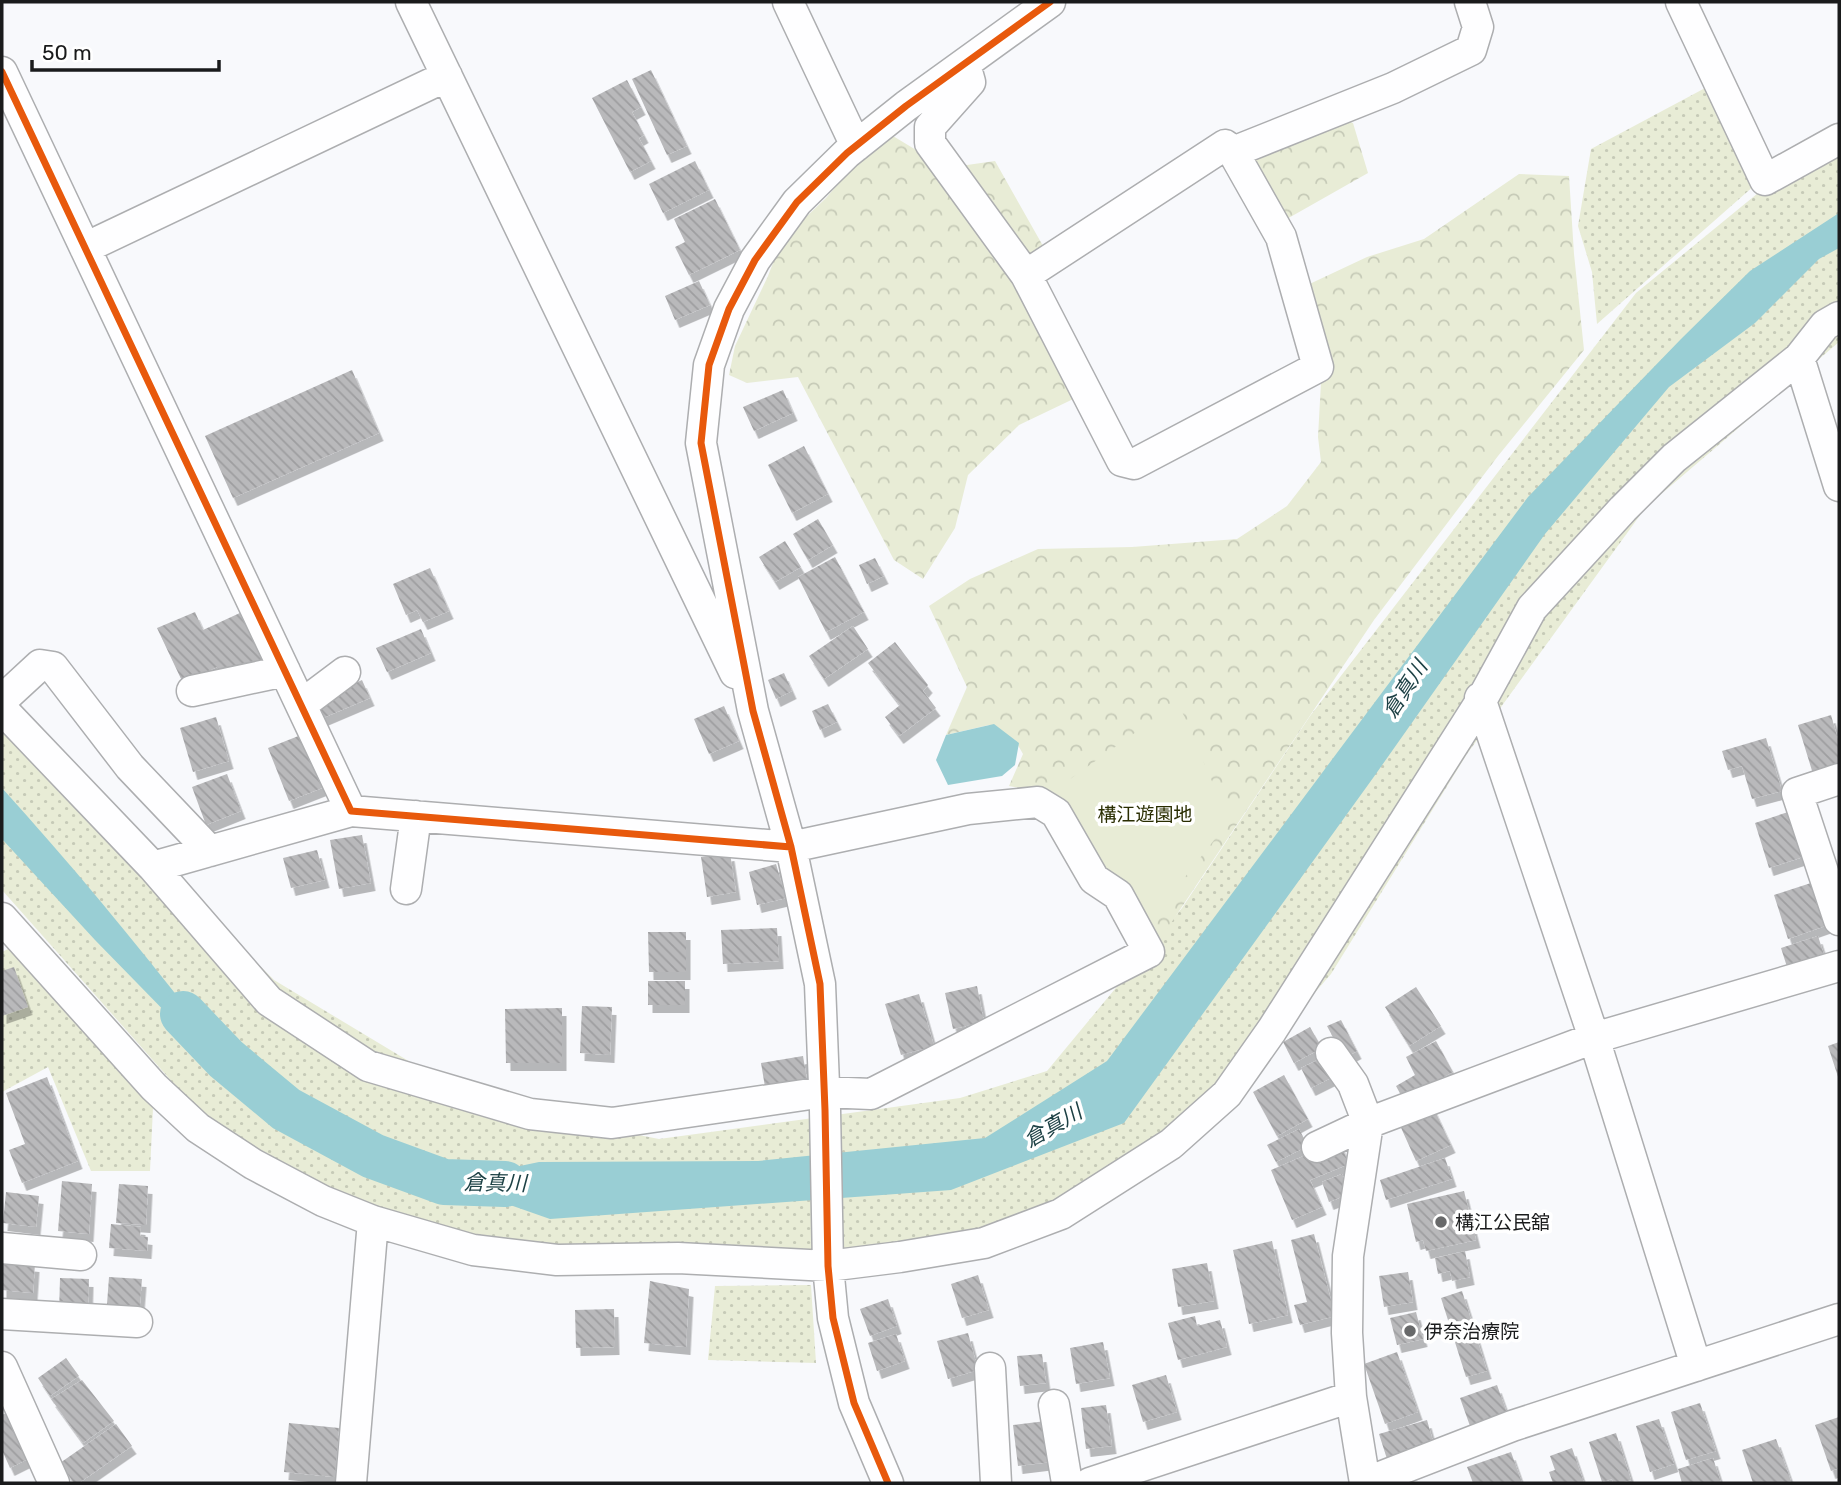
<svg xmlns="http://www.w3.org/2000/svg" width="1841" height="1485" viewBox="0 0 1841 1485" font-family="Rubik,'Noto Sans JP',sans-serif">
	<defs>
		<pattern id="grass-dots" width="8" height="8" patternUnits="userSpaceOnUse" patternTransform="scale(1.75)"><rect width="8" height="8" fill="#e8ecd6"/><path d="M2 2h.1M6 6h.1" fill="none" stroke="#c6cab7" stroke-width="1.8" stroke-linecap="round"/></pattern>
		<pattern id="forest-crowns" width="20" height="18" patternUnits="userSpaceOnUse" patternTransform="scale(1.75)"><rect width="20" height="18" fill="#e8ecd6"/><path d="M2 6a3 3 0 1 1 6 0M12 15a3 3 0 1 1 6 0" fill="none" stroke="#c6cab7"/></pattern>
		<pattern id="building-back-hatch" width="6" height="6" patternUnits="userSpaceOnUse" patternTransform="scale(1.75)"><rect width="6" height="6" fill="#b9b9bb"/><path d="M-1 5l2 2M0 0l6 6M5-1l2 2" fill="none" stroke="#9e9ea0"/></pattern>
		<filter id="shadow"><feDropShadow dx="4.5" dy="8" stdDeviation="0" flood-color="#0004"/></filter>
	</defs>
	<rect width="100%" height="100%" fill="#f8f9fc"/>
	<path fill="url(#grass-dots)" d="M1707 87 1755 185 1597 324 1592 272 1578 226 1591 149Z
		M1839 148V342L1646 507 1467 754 1331 974 1188 1139 1057 1216 886 1254 490 1252 300 1189 190 1102 2 890V703L274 980 480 1104 659 1139 960 1098 1047 1071 1182 908 1310 716 1636 293 1796 162Z
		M10 948 153 1108 150 1171H91L48 1067 2 1092V952Z
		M811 1285 816 1363 708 1360 715 1286Z"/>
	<path fill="url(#forest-crowns)" d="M1339 118 1353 123 1368 173 1278 224 1242 153Z
		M883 130 946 168 995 161 1047 253 1038 262 1075 345 1090 391 1019 425 968 475 955 528 923 579 894 560 798 377 747 383 729 375 735 346 768 276 778 250 804 219 826 198 851 169Z
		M1519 174 1569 176 1574 254 1584 350 1498 456 1374 620 1157 944 1052 794 1009 786 1023 754 1015 740 989 725 946 735 967 687 929 606 970 579 1038 549 1132 547 1237 539 1287 506 1321 462 1318 437 1322 364 1301 288 1367 257 1424 239Z"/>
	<path fill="#e8ecd6" d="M1178 702 1229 821 1146 927 1038 802Z"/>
	<path fill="#99ced4" d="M1839 213V248L1819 259 1755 323 1669 387 1545 534 1373 778 1124 1123 951 1190 550 1219 444 1182 539 1162 758 1161 985 1138 1107 1061 1528 497 1681 339 1750 271Z
		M994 724 1019 743 1015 765 1002 776 948 785 936 760 946 735Z
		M2 788C81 875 155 966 226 1059L222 1070 95 940 2 839Z"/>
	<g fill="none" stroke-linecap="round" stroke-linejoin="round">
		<path stroke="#99ced4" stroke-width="46" d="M183 1014 226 1059 286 1109 373 1156 444 1182 505 1184"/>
	</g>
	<path fill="url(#building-back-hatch)" filter="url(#shadow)" d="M651 70 687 146 667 155 632 79Z
		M627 80 641 107 632 112 644 135 639 138 651 161 630 172 592 98Z
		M695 161 709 190 663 213 649 184Z
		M715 199 740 250 689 275 675 247 685 242 674 219Z
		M699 281 710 305 675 320 665 296Z
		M352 370 379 433 233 498 205 436Z
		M783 390 793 413 754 431 743 407Z
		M804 446 828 494 792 513 768 465Z
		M818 519 833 545 808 560 793 534Z
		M785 541 801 567 775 582 759 557Z
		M835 557 864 612 826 632 798 577Z
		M875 558 884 576 867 584 859 565Z
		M430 568 449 611 423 622 417 610 406 615 393 584Z
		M195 612 203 630 242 612 264 659 222 679 217 667 183 683 157 628Z
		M853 626 868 649 824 679 809 656Z
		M421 629 431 653 387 672 376 648Z
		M895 642 928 685 923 691 936 708 899 736 885 717 900 705 868 663Z
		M784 673 792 691 776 699 768 680Z
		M362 680 370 698 323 718 316 701Z
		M828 704 837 722 820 730 812 711Z
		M724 706 739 741 709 754 694 719Z
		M1831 715 1839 743V766L1813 774 1798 725Z
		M216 717 229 761 193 772 180 728Z
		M301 735 322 788 289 801 268 748Z
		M1766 738 1782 791 1752 799 1742 766 1728 770 1722 751Z
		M227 774 241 811 206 825 192 787Z
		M1788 812 1803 857 1769 868 1755 823Z
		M362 835 371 883 339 889 330 840Z
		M317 850 325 880 291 888 283 858Z
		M730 853 736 892 707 897 701 857Z
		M776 864 786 898 757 905 749 872Z
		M1814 882 1828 925 1788 939 1774 895Z
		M777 928 779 961 723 964 721 930Z
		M648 932H686V972H649Z
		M1818 936 1825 958 1788 970 1781 948Z
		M14 967 28 1007 2 1016V971Z
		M648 981H685V1005H648Z
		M977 986 984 1022 953 1029 945 993Z
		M1416 987 1441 1026 1409 1046 1385 1007Z
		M919 994 934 1046 901 1055 885 1004Z
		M582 1006 612 1007 610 1055 580 1053Z
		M562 1008V1063H506L505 1009Z
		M1341 1020 1357 1051 1344 1058 1327 1026Z
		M1310 1027 1322 1048 1294 1063 1283 1042Z
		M1436 1041 1453 1072 1403 1099 1396 1086 1415 1075 1406 1057Z
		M1839 1042V1080L1828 1046Z
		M803 1056 808 1086 766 1093 761 1063Z
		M1322 1058 1331 1078 1311 1088 1301 1068Z
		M1284 1075 1308 1119 1277 1136 1253 1092Z
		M47 1077 78 1161 22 1183 9 1150 25 1144 6 1093Z
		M1432 1105 1451 1145 1416 1161 1398 1121Z
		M1299 1129 1308 1146 1276 1162 1267 1145Z
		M1339 1141 1349 1164 1310 1180 1322 1207 1292 1220 1271 1170Z
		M1445 1158 1452 1179 1386 1200 1380 1180Z
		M1342 1174 1349 1194 1329 1202 1322 1182Z
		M62 1181 92 1184 89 1234 58 1231Z
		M119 1184 148 1186 146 1225 116 1223Z
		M1464 1191 1476 1240 1426 1251 1423 1240 1416 1242 1407 1204Z
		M6 1192 39 1196 36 1227 3 1223Z
		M111 1224 141 1227 140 1236 148 1237 147 1251 109 1248Z
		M1314 1234 1335 1316 1300 1325 1294 1305 1307 1302 1291 1240Z
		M1272 1241 1288 1315 1249 1324 1233 1250Z
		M1465 1251 1470 1277 1452 1281 1450 1271 1438 1274 1435 1258Z
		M2 1261 35 1264 33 1293 2 1290Z
		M1207 1263 1214 1301 1178 1307 1172 1269Z
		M1408 1272 1413 1302 1384 1307 1379 1276Z
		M978 1275 989 1310 962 1318 951 1284Z
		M109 1277 142 1279 139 1316 111 1314V1305L107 1304Z
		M60 1278 89 1279 88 1313 59 1312Z
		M650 1281 689 1289 686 1347 644 1343Z
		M1462 1291 1487 1371 1466 1377 1441 1298Z
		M888 1299 897 1326 870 1336 860 1309Z
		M614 1309 615 1347 576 1348 575 1310Z
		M1416 1312 1423 1339 1397 1345 1390 1318Z
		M1195 1316 1197 1326 1220 1320 1227 1347 1178 1360 1168 1323Z
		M968 1333 978 1370 948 1379 937 1341Z
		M896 1334 905 1361 877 1371 868 1343Z
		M1103 1342 1110 1378 1076 1384 1070 1348Z
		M1397 1352 1418 1412 1385 1424 1364 1364Z
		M1042 1354 1046 1383 1020 1386 1017 1356Z
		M66 1358 79 1376 50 1396 38 1378Z
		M1166 1375 1177 1412 1143 1422 1132 1385Z
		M82 1380 114 1421 83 1443 51 1399Z
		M1497 1385 1507 1413 1470 1426 1460 1398Z
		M1700 1403 1716 1451 1686 1460 1671 1412Z
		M1106 1405 1112 1446 1086 1449 1081 1408Z
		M8 1412 30 1458 10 1468 2 1450V1415Z
		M1839 1417V1468L1831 1471 1815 1425Z
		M1659 1419 1674 1464 1650 1472 1636 1426Z
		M1427 1420 1434 1445 1387 1459 1379 1434Z
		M1046 1421 1051 1462 1018 1466 1013 1425Z
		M289 1423 339 1428 335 1477 284 1472Z
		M116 1424 132 1446 79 1483H74L60 1463Z
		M1616 1433 1631 1480 1620 1483H1613L1612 1479 1602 1482 1589 1442Z
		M1776 1439 1791 1481 1783 1483H1753L1742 1450Z
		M1572 1448 1584 1483H1553L1549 1472 1555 1470 1550 1456Z
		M1511 1452 1522 1483H1473L1467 1467Z
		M1713 1458 1721 1483H1682L1678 1469Z"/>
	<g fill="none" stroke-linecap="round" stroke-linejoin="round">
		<g stroke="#adaeb0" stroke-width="33">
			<path id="minor" d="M411 2 735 673
				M788 2 856 146
				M1681 2 1765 180 1839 139
				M965 64 970 82 930 127V143L1026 275
				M2 72 351 811 791 847 968 809 1038 802 1056 813 1094 879 1118 895 1149 952 871 1094 824 1092 612 1123 530 1114 368 1066 269 1001 153 867 2 709
				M1225 145 1233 152 1281 237 1318 367 1134 464 1122 461 1026 275Z
				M1233 152 1393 88 1471 50 1478 27 1470 2
				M85 248 447 76
				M1799 358 1839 486
				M192 691 285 671
				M1480 698 1594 1038 1696 1366
				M2 700 40 665 53 667 130 767 210 851
				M301 705 345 672
				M1839 779 1797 793 1839 920
				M153 867 351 811
				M406 889 416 816
				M2 918 154 1087 198 1128 253 1164 323 1201 373 1221 473 1250 557 1260 678 1258 828 1266 900 1257 984 1243 1061 1214 1171 1144 1227 1094 1272 1030 1481 701 1532 608 1623 509 1674 458 1799 358 1825 325 1839 317
				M1331 1053 1353 1084 1368 1123 1348 1256 1347 1333 1351 1397 1365 1483
				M1317 1147 1368 1123 1594 1038 1839 966
				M2 1248 81 1255
				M2 1314 137 1322
				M2 1367 54 1483
				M990 1368 996 1483
				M1054 1405 1067 1483
				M351 1483 373 1221
				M888 1483 854 1403 833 1318 828 1266 825 1110 820 984 791 847 753 711 701 443 709 365 729 309 755 260 797 202 847 153 906 106 1050 2
				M1090 1483 1351 1397
				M1365 1483 1512 1426 1839 1319"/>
		</g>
		<use href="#minor" stroke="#fefeff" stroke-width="30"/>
		<g stroke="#fff" stroke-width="11">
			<path id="cycleway" d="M2 72 351 811 791 847
				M888 1483 854 1403 833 1318 828 1266 825 1110 820 984 791 847 753 711 701 443 709 365 729 309 755 260 797 202 847 153 906 106 1050 2"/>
		</g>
		<use href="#cycleway" stroke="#e8590c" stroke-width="7"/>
	</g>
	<g fill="#68696a" stroke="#fff" stroke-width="2.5">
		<circle cx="1441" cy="1222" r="7"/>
		<circle cx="1410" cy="1331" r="7"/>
	</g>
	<g text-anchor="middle" stroke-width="7" stroke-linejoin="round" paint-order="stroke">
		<g font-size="19" fill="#292d01" stroke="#fff">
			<text x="1145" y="821">構江遊園地</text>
		</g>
		<g font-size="19" fill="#1a1b1c" stroke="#fff" text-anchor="start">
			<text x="1455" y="1229">構江公民舘</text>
			<text x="1424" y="1338">伊奈治療院</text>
		</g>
		<g font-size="21" font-style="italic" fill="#1d4145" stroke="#fff">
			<text transform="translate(1405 689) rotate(-57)" y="7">倉真川</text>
			<text transform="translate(1053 1126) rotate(-30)" y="7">倉真川</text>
			<text transform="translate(495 1183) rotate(1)" y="7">倉真川</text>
		</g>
	</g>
	<rect width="1841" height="1485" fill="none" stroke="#1a1b1c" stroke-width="7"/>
	<path d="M32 60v10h187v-10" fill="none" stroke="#1a1b1c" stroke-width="3.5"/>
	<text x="42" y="60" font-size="21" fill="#1a1b1c" stroke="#ffffff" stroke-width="5" paint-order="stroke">50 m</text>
</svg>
